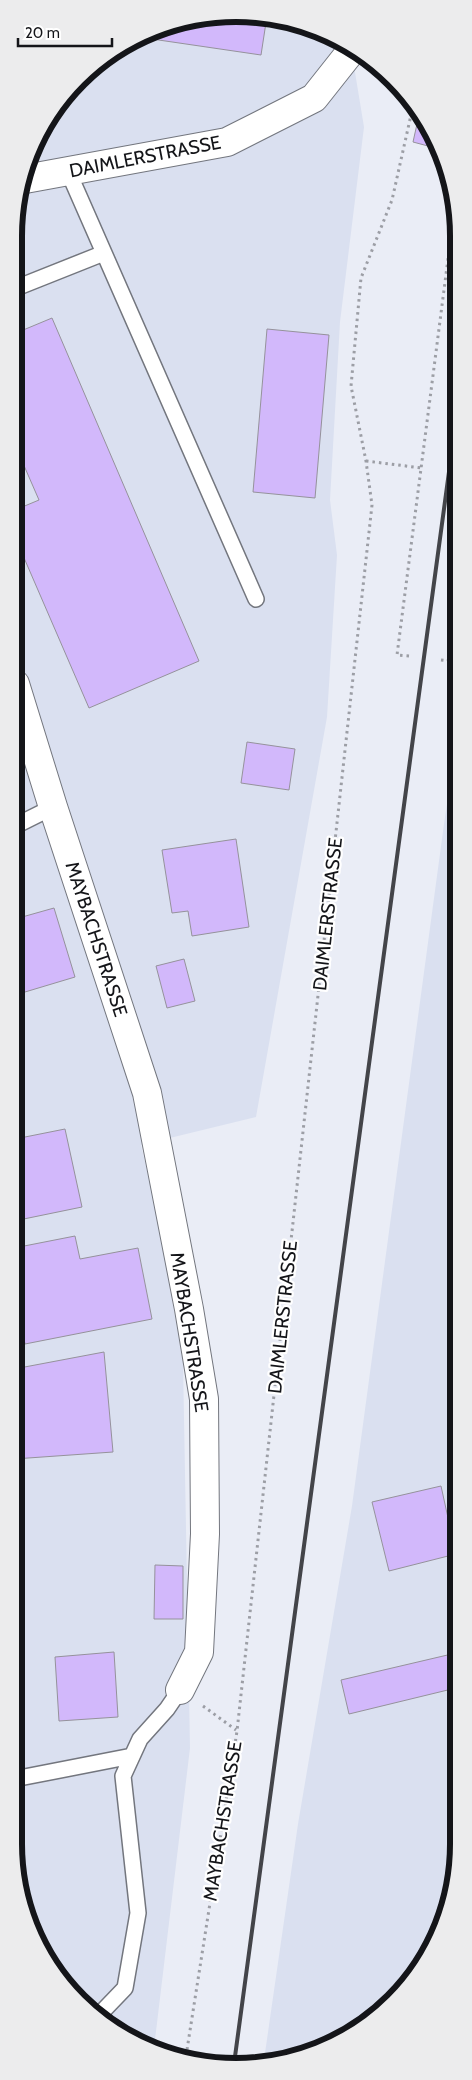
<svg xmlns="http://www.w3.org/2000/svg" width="472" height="2080" viewBox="0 0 472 2080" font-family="Cabin,sans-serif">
	<rect width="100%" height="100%" fill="#eaedf6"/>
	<path fill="#dae0f0" d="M265 16 335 37 351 48 364 127 340 322 330 500 337 555 327 717 256 1117 141 1145 157 1213 183 1363 190 1748 154 2048 137 2043 69 1991 31 1929 14 1844 16 207 44 125 101 60 179 21Z
		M456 744V1873L429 1955 372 2020 307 2055 264 2060 298 1824 352 1506 444 824Z"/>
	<path fill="#d2b8fb" stroke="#95929b" d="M265 16H267L261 55 145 38 179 21Z
		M419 115 431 132 428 146 413 142Z
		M52 318 199 661 89 708 15 537V510L39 500 15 445 16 333Z
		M267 329 329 335 315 498 253 492Z
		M247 742 295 749 289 790 241 783Z
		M236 839 249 927 192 936 188 911 172 913 162 850Z
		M54 908 75 977 15 995V919Z
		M184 959 195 1001 167 1008 156 966Z
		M65 1129 82 1207 14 1221 15 1139Z
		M75 1236 80 1259 138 1248 152 1319 25 1344 14 1291V1248Z
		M104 1352 113 1452 14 1459V1369Z
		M441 1486 456 1554 389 1571 372 1502Z
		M155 1565 183 1566V1619H154Z
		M114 1652 118 1717 59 1721 55 1657Z
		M456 1653V1688L349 1714 341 1680Z"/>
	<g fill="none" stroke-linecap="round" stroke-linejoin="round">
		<g stroke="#73767e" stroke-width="18">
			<path id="lane" d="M68 171 256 599
				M16 288 104 253
				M15 826 53 807
				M14 1779 132 1756
				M100 2014 125 1988 138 1913 123 1776 140 1739 167 1709 180 1690"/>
		</g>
		<g stroke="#73767e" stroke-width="30">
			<path id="street" d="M25 179 227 142 314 98 352 50
				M15 684 53 807 147 1093 189 1309 204 1399 205 1534 199 1652 180 1690"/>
		</g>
		<path stroke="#9c9ea5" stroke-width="3" stroke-dasharray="2.5 4" stroke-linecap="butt" d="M411 116 419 118
			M366 461 422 468
			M409 656 397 655 453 220H456
			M441 660 456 662
			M448 661 456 631
			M203 1706 236 1730
			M186 2056 237 1731 372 505 366 461 351 386 361 278 392 200 413 106"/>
		<use href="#lane" stroke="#fff" stroke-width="15"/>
		<use href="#street" stroke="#fff" stroke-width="28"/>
		<path stroke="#434449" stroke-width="4" d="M234 2064 456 420"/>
	</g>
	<g text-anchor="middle" stroke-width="4.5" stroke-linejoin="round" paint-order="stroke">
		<g font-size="19" fill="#141519" stroke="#fff">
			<text transform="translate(145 156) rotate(-11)" y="7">DAIMLERSTRASSE</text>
			<text transform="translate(327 914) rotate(-84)" y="7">DAIMLERSTRASSE</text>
			<text transform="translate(97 939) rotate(72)" y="7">MAYBACHSTRASSE</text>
			<text transform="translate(282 1317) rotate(-84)" y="7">DAIMLERSTRASSE</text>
			<text transform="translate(190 1332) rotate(81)" y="7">MAYBACHSTRASSE</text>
			<text transform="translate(222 1821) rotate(-81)" y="7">MAYBACHSTRASSE</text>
		</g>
	</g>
	<path d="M0 0H472V2080H0ZM236 22H236A214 214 0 0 1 450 236V1844A214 214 0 0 1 236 2058H236A214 214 0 0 1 22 1844V236A214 214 0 0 1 236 22Z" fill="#ececed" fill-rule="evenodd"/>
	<path fill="none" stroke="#141519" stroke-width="6" d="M236 22H236A214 214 0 0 1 450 236V1844A214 214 0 0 1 236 2058H236A214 214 0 0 1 22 1844V236A214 214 0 0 1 236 22Z"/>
	<path d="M18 38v8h94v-8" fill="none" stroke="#141519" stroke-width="2.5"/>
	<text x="25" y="38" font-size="15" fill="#141519" stroke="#ffffff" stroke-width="4" paint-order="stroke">20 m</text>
</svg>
